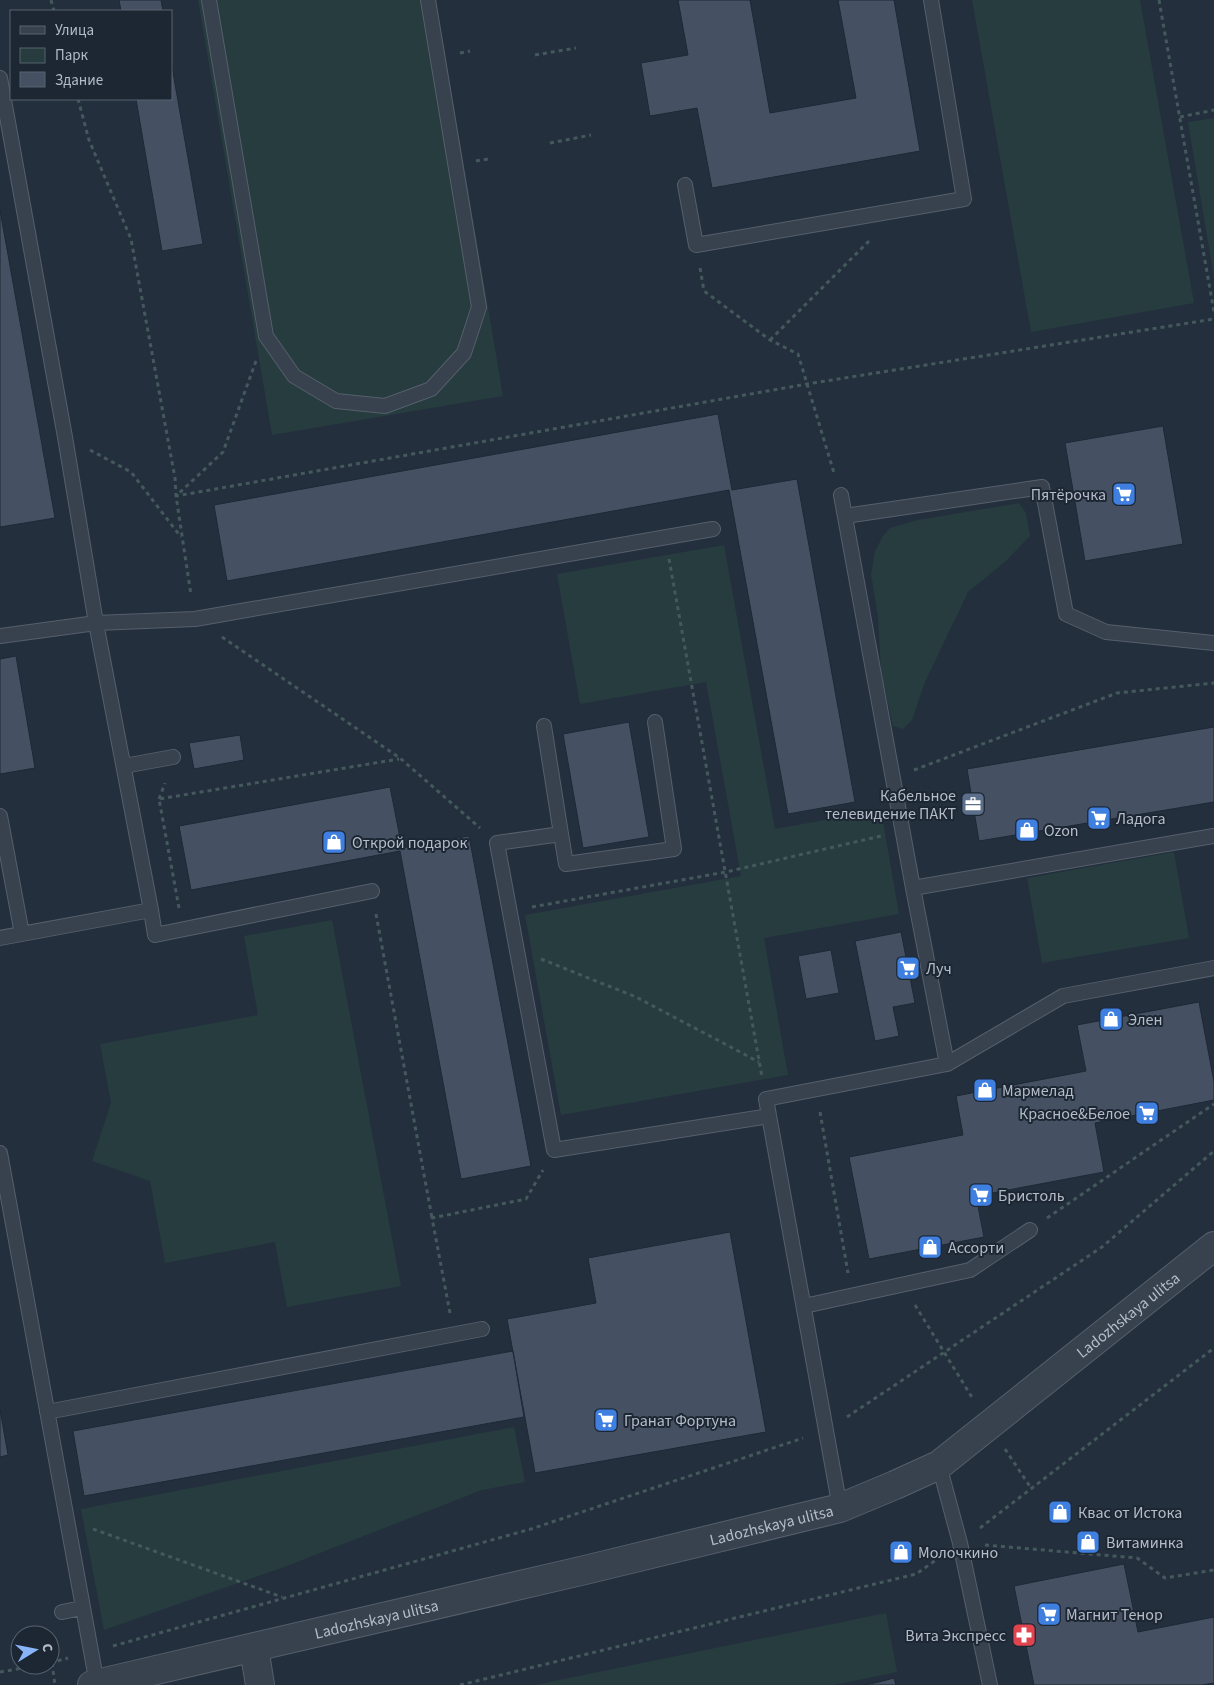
<svg xmlns="http://www.w3.org/2000/svg" width="1214" height="1685" viewBox="0 0 1214 1685" font-family="'Source Sans 3',sans-serif">
	<rect width="100%" height="100%" fill="#242f3e"/>
	<path fill="#263c3f" d="M198 0H436L503 396 272 435Z
		M972 0H1140L1194 303 1031 332Z
		M1214 118V278L1188 122Z
		M1019 503 1026 513 1030 536 1006 561 968 592 925 682 912 720 903 729 893 726 881 673 878 617 871 574 875 551 883 536 890 528 918 520Z
		M724 545 775 829 881 810 899 914 764 938 788 1075 561 1115 525 915 741 876 706 682 580 704 557 574Z
		M1174 852 1189 938 1042 963 1027 878Z
		M332 920 401 1286 287 1307 275 1242 165 1263 150 1181 92 1161 111 1103 100 1044 258 1015 244 936Z
		M514 1427 525 1482 482 1490 284 1567 104 1630 81 1509Z
		M886 1613 897 1672 834 1685H535Z"/>
	<path fill="#455162" stroke="#1f2835" d="M119 0H161L163 11H121Z
		M678 0H750L770 113 856 98 838 0H894L920 151 712 188 697 108 650 116 641 63 688 55Z
		M171 61 203 244 162 251 136 99H171Z
		M0 210 55 518 0 527Z
		M718 414 732 490 797 479 855 802 788 814 729 490 227 581 214 505Z
		M1163 426 1183 544 1085 561 1065 443Z
		M16 656 35 768 0 774V659Z
		M629 722 649 837 583 848 563 734Z
		M1214 727V802L979 841 967 769Z
		M240 735 244 760 194 769 189 743Z
		M390 787 402 848 469 836 531 1166 461 1179 400 851 191 890 179 826Z
		M901 932 915 1003 893 1007 899 1036 875 1041 855 941Z
		M831 950 839 993 806 999 798 956Z
		M1199 1002 1214 1082V1100L1095 1123 1104 1172 976 1196 984 1237 869 1259 849 1157 963 1135 956 1096 1086 1071 1077 1025Z
		M730 1232 766 1432 535 1473 507 1319 596 1303 588 1258Z
		M513 1351 524 1417 84 1496 73 1431Z
		M0 1409 8 1455 0 1457Z
		M1124 1564 1138 1632 1214 1617V1683L1202 1685H1034L1014 1586Z
		M894 1678 896 1685H864L879 1682Z"/>
	<g fill="none" stroke-linecap="round" stroke-linejoin="round">
		<g stroke="#565f6c" stroke-width="16">
			<path id="service" d="M209 0 266 336 294 376 336 401 385 406 431 389 464 353 479 307 428 0
				M0 78 65 437 96 623 151 910 0 938
				M685 185 696 245 964 199 931 0
				M841 495 913 888
				M845 516 1042 487 1066 614 1106 632 1214 643
				M0 636 96 623 195 619 713 529
				M655 722 674 849 566 864 561 834 497 843 554 1150 769 1116
				M544 726 561 834
				M124 766 173 757
				M0 816 22 934
				M151 910 155 935 372 891
				M947 1064 1063 996 1214 968
				M0 1153 97 1684
				M804 1306 970 1270 1030 1230
				M47 1412 482 1329
				M939 1465 960 1543 990 1685
				M840 1508 766 1099 947 1064 913 888 1214 836
				M62 1612 82 1608"/>
		</g>
		<g stroke="#565f6c" stroke-width="30">
			<path id="minor" d="M254 1648 260 1685"/>
		</g>
		<g stroke="#565f6c" stroke-width="30">
			<g id="tertiary">
				<path id="s1" d="M92 1685 585 1570 840 1508 895 1485 939 1465 1214 1246"/>
			</g>
		</g>
		<path stroke="#44595c" stroke-width="3" stroke-dasharray="4 4" stroke-linecap="butt" d="M51 0 54 11
			M1159 0 1214 312
			M460 53 470 51
			M535 55 576 48
			M78 99 89 140 131 239 175 478 176 496 191 595
			M1180 117 1214 110
			M550 143 591 135
			M476 161 488 159
			M700 268 704 291 770 340 798 354 834 473
			M770 340 870 240
			M256 361 223 452 176 496 807 384 1214 319
			M90 450 131 472 181 537
			M669 559 762 1077
			M222 637 400 758 480 828
			M914 770 1117 693 1214 683
			M159 799 165 783
			M532 907 726 872 881 836
			M179 908 159 799 399 759
			M376 914 432 1218
			M541 959 636 997 759 1062
			M820 1112 848 1273
			M1047 1218 1214 1104
			M915 1305 973 1399
			M450 1313 432 1218 526 1199 543 1170
			M847 1417 1102 1247 1214 1151
			M1005 1449 1031 1488
			M980 1528 1214 1348
			M93 1529 282 1597
			M985 1545 1137 1558 1165 1578 1214 1570
			M113 1646 531 1529 803 1438
			M50 1663 68 1658
			M52 1663 55 1685
			M0 1672 41 1665
			M460 1685 916 1574 939 1558"/>
		<use href="#service" stroke="#38414e" stroke-width="14"/>
		<use href="#minor" stroke="#38414e" stroke-width="28"/>
		<use href="#tertiary" stroke="#38414e" stroke-width="28"/>
	</g>
	<defs>
		<g id="supermarket-square" transform="scale(1.25)"><rect x="-9" y="-9" width="18" height="18" rx="4" fill="#3f7fe0" stroke="#1d2633"/><path d="M-6-5.5h2.5l.6 2H6L4.5 2H-2.5L-4.4-4H-6ZM-1.5 3.2a1.3 1.3 0 1 0 .1 0ZM3 3.2a1.3 1.3 0 1 0 .1 0Z" fill="#fff"/></g>
		<g id="office-square" transform="scale(1.25)"><rect x="-9" y="-9" width="18" height="18" rx="4" fill="#5c6f8a" stroke="#1d2633"/><path d="M-6-3h4V-5.5h4V-3h4V5H-6ZM-1-4.5V-3h2v-1.5ZM-6 0V1H6V0Z" fill="#fff"/></g>
		<g id="shop-square" transform="scale(1.25)"><rect x="-9" y="-9" width="18" height="18" rx="4" fill="#3f7fe0" stroke="#1d2633"/><path d="M-5-2.5h2.3a2.7 3.5 0 0 1 5.4 0H5L5.5 6h-11ZM-1.5-2.5h3a1.5 2.3 0 0 0-3 0Z" fill="#fff"/></g>
		<g id="pharmacy-square" transform="scale(1.25)"><rect x="-9" y="-9" width="18" height="18" rx="4" fill="#e0444e" stroke="#1d2633"/><path d="M-2-6h4v4h4v4h-4v4h-4v-4h-4v-4h4Z" fill="#fff"/></g>
	</defs>
	<g fill-rule="evenodd">
		<use href="#supermarket-square" x="1124" y="494"/>
		<use href="#office-square" x="973" y="804"/>
		<use href="#supermarket-square" x="1099" y="818"/>
		<use href="#shop-square" x="1027" y="830"/>
		<use href="#shop-square" x="334" y="842"/>
		<use href="#supermarket-square" x="908" y="968"/>
		<use href="#shop-square" x="1111" y="1019"/>
		<use href="#shop-square" x="985" y="1090"/>
		<use href="#supermarket-square" x="1147" y="1113"/>
		<use href="#supermarket-square" x="981" y="1195"/>
		<use href="#shop-square" x="930" y="1247"/>
		<use href="#supermarket-square" x="606" y="1420"/>
		<use href="#shop-square" x="1060" y="1512"/>
		<use href="#shop-square" x="1088" y="1542"/>
		<use href="#shop-square" x="901" y="1552"/>
		<use href="#supermarket-square" x="1049" y="1614"/>
		<use href="#pharmacy-square" x="1024" y="1635"/>
	</g>
	<g text-anchor="middle" stroke-width="4" stroke-linejoin="round" paint-order="stroke">
		<g font-size="16" fill="#b4bcc9" stroke="#1d2633" text-anchor="start">
			<text x="1106" y="500" text-anchor="end">Пятёрочка</text>
			<text x="956" y="801" text-anchor="end">Кабельное<tspan x="956" dy="18">телевидение ПАКТ</tspan></text>
			<text x="1116" y="824">Ладога</text>
			<text x="1044" y="836">Ozon</text>
			<text x="352" y="848">Открой подарок</text>
			<text x="926" y="974">Луч</text>
			<text x="1128" y="1025">Элен</text>
			<text x="1002" y="1096">Мармелад</text>
			<text x="1130" y="1119" text-anchor="end">Красное&amp;Белое</text>
			<text x="998" y="1201">Бристоль</text>
			<text x="948" y="1253">Ассорти</text>
			<text x="624" y="1426">Гранат Фортуна</text>
			<text x="1078" y="1518">Квас от Истока</text>
			<text x="1106" y="1548">Витаминка</text>
			<text x="918" y="1558">Молочкино</text>
			<text x="1066" y="1620">Магнит Тенор</text>
			<text x="1006" y="1641" text-anchor="end">Вита Экспресс</text>
		</g>
		<g font-size="16" fill="#b4bcc9" stroke="#1d2633">
			<text dy="6" stroke="none"><textPath href="#s1" startOffset="1118">Ladozhskaya ulitsa</textPath></text>
			<text dy="6" stroke="none"><textPath href="#s1" startOffset="698">Ladozhskaya ulitsa</textPath></text>
			<text dy="6" stroke="none"><textPath href="#s1" startOffset="292">Ladozhskaya ulitsa</textPath></text>
		</g>
	</g>
	<rect x="10" y="10" width="162" height="90" fill="#1d2633" stroke="#59626f"/>
	<rect x="20" y="26" width="25" height="8" fill="#38414e" stroke="#59626f"/>
	<text x="55" y="35" font-size="15" fill="#b4bcc9">Улица</text>
	<rect x="20" y="48" width="25" height="15" fill="#263c3f" stroke="#59626f"/>
	<text x="55" y="60" font-size="15" fill="#b4bcc9">Парк</text>
	<rect x="20" y="72" width="25" height="15" fill="#455162" stroke="#59626f"/>
	<text x="55" y="85" font-size="15" fill="#b4bcc9">Здание</text>
	<g transform="translate(35 1650) rotate(80)"><circle r="24" fill="#1d2633" stroke="#59626f"/>
	<path d="M0-4L9 19L0 12L-9 19Z" fill="#8ab4f8"/>
	<text y="-8" font-size="14" font-weight="bold" text-anchor="middle" fill="#b4bcc9">С</text>
	</g>
</svg>
